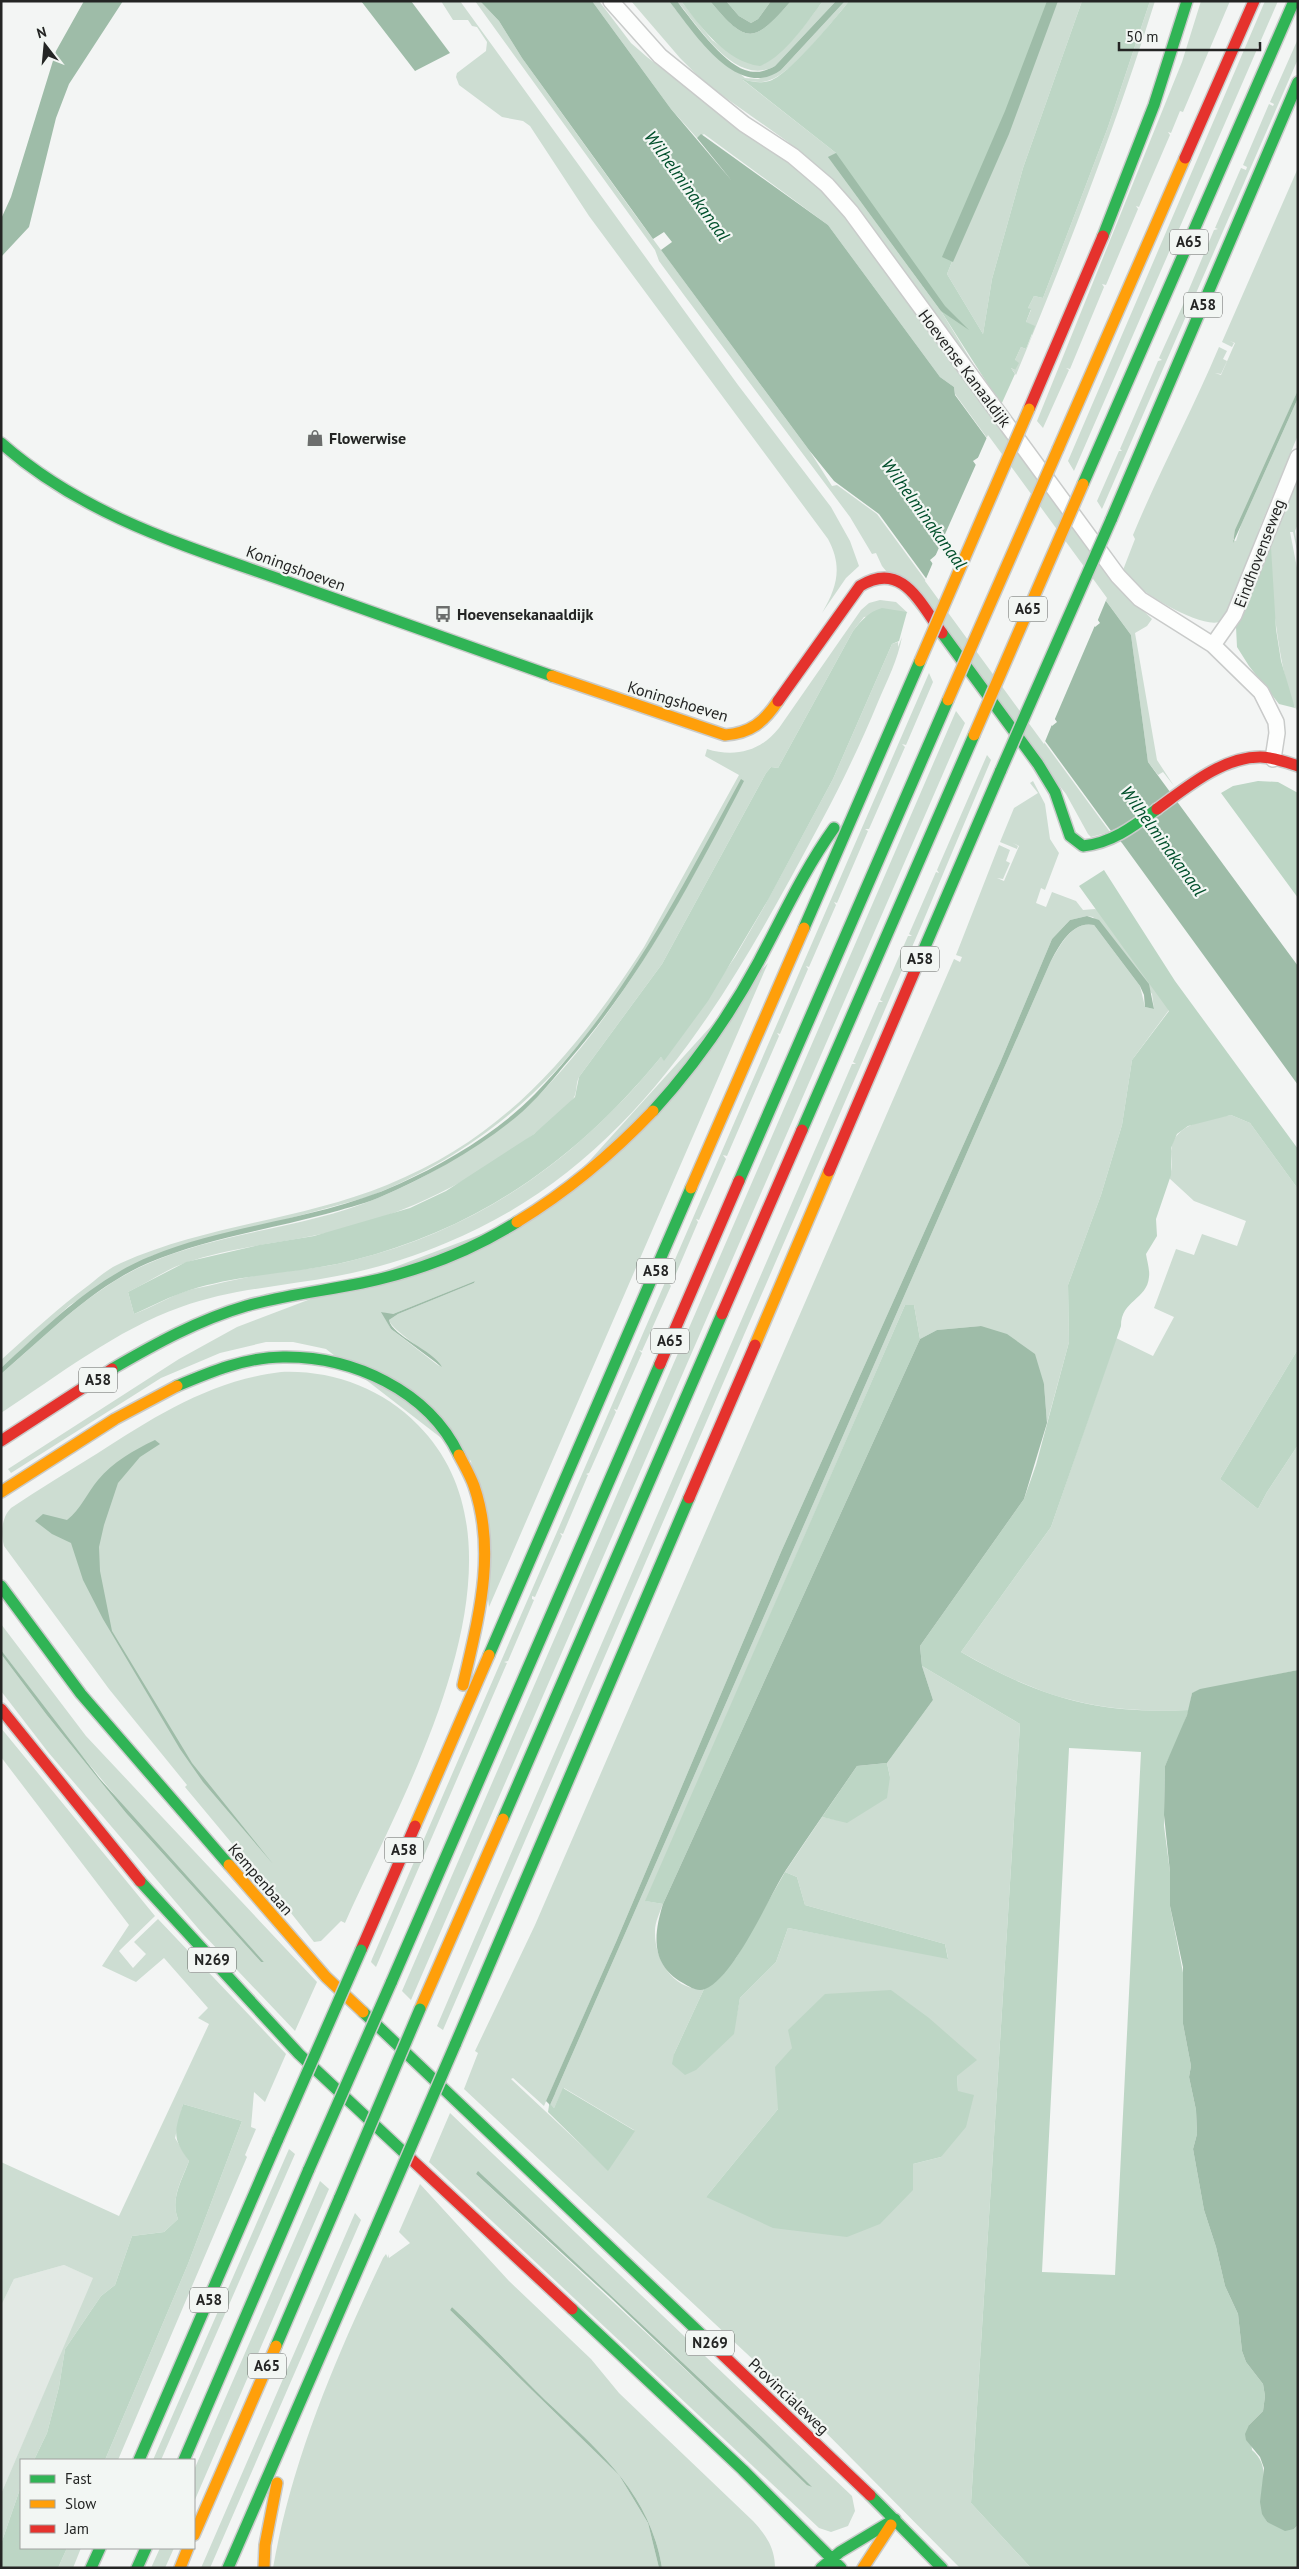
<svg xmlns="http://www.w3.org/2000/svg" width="1299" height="2569" viewBox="0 0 1299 2569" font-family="'PT Sans',sans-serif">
	<rect width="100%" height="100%" fill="#f3f5f4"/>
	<path fill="#e2e9e4" d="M64 2265 94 2278 1 2494V2306L14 2279Z"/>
	<path fill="#cdddd2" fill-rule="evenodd" d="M441 1H460L738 385 831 507 850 541 859 566 846 578 822 613C837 587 843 567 828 539L589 216 530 126 523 121 502 117 459 85 456 77 457 73 486 51 487 42 477 27 472 26 468 20H453Z
		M475 1H480L499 21 522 58 633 212 809 450 832 486 837 485 877 514 1110 832 1091 837 1088 834 1066 794 882 566 876 553 872 554 850 517 684 295 659 261 655 250Z
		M592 1H599L631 43 647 57 687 88 785 154 833 198 992 411 990 416 1113 582 1152 619 1147 626 1135 633 1157 760 1174 786 1163 772 1158 775 1148 762 1131 635 955 394 954 387 940 377 828 225 704 134 697 138 671 109Z
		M631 1H669L704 44 745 78 758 79 781 70 845 1H849C834 20 792 73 770 80 760 84 752 81 743 80L836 153 829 158 941 311 991 393 1123 570 1135 539 1133 535C1159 472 1192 411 1219 347L1227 351 1223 359 1227 361 1221 374 1215 373 1221 375 1235 343 1230 341 1234 343 1232 347 1222 342 1298 168V390L1233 540 1236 541 1241 525 1298 398V435L1260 527 1238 593 1222 621C1204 631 1145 594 1131 581L788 142 706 84 680 58Z
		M677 1H681L712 40 730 53 762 65C787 51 806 23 823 1H836L775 66C736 88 699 27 677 1Z
		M1053 1H1082L1023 168 992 279 983 334 947 274 1011 115Z
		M1150 1H1155C1115 128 1067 252 1016 375L1011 368 1015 370V360L1021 347 1026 349 1032 335 1026 322 1031 310 1028 308 1034 296 1043 298 1108 127Z
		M1201 1H1230L1183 112 1180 111 1171 133 1168 132 1170 135 1139 207 1136 206 1138 209 1106 285 1102 284 1104 287 1070 369 1066 368 1069 370 1043 428 1037 421 1182 62Z
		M1265 1H1278L1074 471 1068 461Z
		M1297 41 1298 59 1102 509 1097 501 1119 451H1122L1120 449 1158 361 1162 360 1159 358 1187 296H1190L1187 294 1214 230 1218 229 1215 228 1241 168 1246 170 1247 167 1243 165 1269 104 1273 106 1274 104 1270 102Z
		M1298 459V524L1295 531 1298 555 1293 532H1290L1298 573V711C1281 694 1265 555 1271 530 1276 506 1289 482 1298 459Z
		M880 600 896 602 910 615 907 612 864 617 853 631 778 768 771 767 766 773 662 964 579 1077C576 1083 577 1089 575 1095 571 1109 522 1143 509 1152 448 1194 385 1222 312 1236 270 1244 226 1249 185 1263 165 1270 147 1283 128 1292L134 1314C154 1307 173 1294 193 1289 217 1284 240 1278 264 1274 294 1270 325 1268 354 1260 482 1228 578 1158 661 1057L664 1060 735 957 764 907 833 779 892 644 898 642V647L902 637C898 659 887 681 878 702 861 743 842 783 821 822 729 994 636 1165 446 1243 411 1258 374 1269 337 1276 285 1286 231 1289 181 1307 116 1330 59 1375 1 1413V1374C48 1334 90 1289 147 1264 221 1231 304 1229 378 1198 424 1179 468 1153 508 1121 517 1114 528 1107 536 1098 608 1025 659 938 708 849 681 890 658 934 631 975 560 1080 486 1150 368 1197L151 1256 70 1305 1 1368V1360C30 1334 58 1308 89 1285 99 1277 109 1268 121 1263 206 1225 301 1220 387 1185 506 1137 576 1052 644 947L739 775 705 756 707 749C735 758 761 751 779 728L861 610 869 603Z
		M929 673 933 682 906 745 902 744 905 747 869 829H865L868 831 837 903 834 902 836 905 809 967 806 966 808 969 780 1034 777 1033 779 1036 727 1156 723 1155 726 1159 699 1220 696 1219 698 1222 672 1283 668 1282 671 1286 642 1351 639 1350 642 1353 617 1410 614 1409 616 1412 589 1473 586 1474 588 1475 563 1534 560 1533 562 1536 535 1597 532 1596V1599L534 1600 508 1661 504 1662 507 1663 376 1967 371 1962 372 1959Z
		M956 711 965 723 411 2000 402 1991Z
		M987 755 991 760 922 924 443 2030 437 2026 475 1937 852 1064H856L853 1062 879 1002H883L880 1000 908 936H912L909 934 936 872 939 873 937 870Z
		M1033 781 1045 804 1050 839 1059 853 1045 890 1041 888 1036 903 1046 907 1052 892 1076 901 1083 910 1095 909 1102 912 1169 1010 1132 1060 1122 1125 1101 1195 1068 1285 1069 1342 1047 1423 1044 1384 981 1326 937 1330 920 1339 914 1305H905L646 1901 663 1904C660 1912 655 1922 655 1931 654 1959 673 1991 704 1989L674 2054 733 2034 740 1998 776 1962 788 1928 948 1958 945 1944 805 1905 797 1877 785 1872 822 1817 847 1822 890 1777 887 1763 933 1700 922 1666 1020 1724 971 2503 1031 2568H960L761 2367 464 2089 478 2053 475 2051 535 1925 954 959 960 962 962 957 956 955 999 845 1010 850 1006 861 1010 863 1003 879 997 878 1004 881 1019 846 1013 843 1018 846 1017 849 1000 842 1014 808 1038 793 1030 783ZM1087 916 1093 917 1152 994 1154 1009 1145 1007 1140 986 1094 925C1072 920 1059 947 1050 963L550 2105 554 2108 564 2088 634 2130 608 2170 511 2079 513 2078 544 2106 616 1942 781 1552 1000 1063 1052 939 1070 920ZM792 2048 957 2076 958 2092 941 2157 913 2164 706 2197 778 2109Z
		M768 963 489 1607 471 1461 326 1349 293 1342H266L220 1353 161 1378 11 1473 8 1469 179 1359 237 1327 545 1210ZM475 1281 474 1283 398 1314 389 1320C391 1330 429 1352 439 1366L391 1329 382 1312 386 1314H393Z
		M1231 1115 1250 1123 1298 1189V1349L1220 1479 1258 1509 1267 1492 1298 1445V1670L1192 1693 1189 1710C1095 1714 1042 1698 961 1652L1051 1527 1116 1338 1153 1356 1174 1317 1154 1308 1176 1249 1194 1255 1202 1234 1237 1246 1246 1221 1194 1201 1169 1178C1173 1170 1171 1159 1171 1151 1173 1123 1209 1119 1231 1115Z
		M281 1372C332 1370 382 1388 418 1425 545 1553 402 1794 345 1923L341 1921 321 1941 314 1942 272 1889H270L185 1787 187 1785 109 1689 4 1546C1 1534 1 1518 11 1508 39 1489 69 1471 98 1453 155 1416 212 1380 281 1372Z
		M1 1624 86 1736 317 1982 295 2031 202 1933 48 1752 1 1691V1654L46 1714 126 1813 261 1962H264L137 1822 68 1739 1 1650Z
		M1 1728 155 1916 119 1951 133 1968 146 1954 134 1942 158 1919 286 2054 265 2102 254 2092 251 2127 256 2129 245 2155 247 2157 118 2460H105L188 2264 242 2121 183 2104 175 2138 189 2161C182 2179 170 2199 178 2219L164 2232 132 2236 115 2285 101 2296 65 2349 59 2387 47 2433 34 2460H21V2486L1 2544V2494L93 2278 64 2265 14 2279 1 2306V2162L119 2216 209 2024 198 2018 208 2008 164 1958 136 1982 102 1966 129 1925 1 1757Z
		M450 2113 852 2496 855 2511 848 2526 831 2532 819 2528 429 2162ZM480 2173 761 2436 811 2487 476 2174Z
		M289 2149 295 2154 161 2460H153Z
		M320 2181 329 2189 194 2502V2470Z
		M420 2184 509 2281 591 2359 619 2393 753 2521C766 2535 775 2548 775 2568H662C649 2487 591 2445 536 2391 508 2363 481 2334 452 2307L450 2310 619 2475 648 2523 659 2568H273C292 2459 336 2357 383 2258L386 2254 388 2258 389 2254V2258L410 2243 399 2232Z
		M355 2213 361 2220 210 2568H201Z
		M67 2548H81L73 2568H58Z
		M160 2548H174L165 2568H151Z"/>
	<path fill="#bdd6c5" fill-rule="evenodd" d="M681 1H710C748 46 754 43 791 1H823C808 21 784 57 760 66 726 62 700 26 681 1Z
		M726 1H771L758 19 751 23 739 16Z
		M849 1H1053L1011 115 947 274 983 334 992 279 1023 168 1082 1H1150L1108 127 1043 298 1034 296 1028 308 1031 309 1026 322 1035 326 1026 349 1021 347 1015 360 1019 363 1015 370 1011 368 1015 374 1001 405 941 311 828 157 836 153 742 79C752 82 762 84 772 80 791 72 835 19 849 1Z
		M1270 531 1276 629 1281 661 1295 708 1279 704 1249 666 1237 647 1236 627Z
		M882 608 907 612 899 641 892 644 833 779 768 900 708 1001 664 1061 661 1057C578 1158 481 1228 354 1260 300 1274 243 1273 190 1290 171 1296 152 1306 134 1314L128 1292 186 1262 259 1245 314 1236 410 1208 446 1191 534 1134 575 1097 579 1077 662 964 766 773 771 767 778 768 853 631C862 620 868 612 882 608Z
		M1258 781 1278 782 1298 793V898L1221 793 1233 786Z
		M1104 870 1175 981 1298 1149V1189L1250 1123 1231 1115 1188 1126 1177 1134 1171 1148V1175L1156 1219 1157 1236 1146 1254C1147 1261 1150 1270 1149 1277 1147 1300 1121 1300 1121 1326L1051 1527 961 1652C1041 1698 1096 1714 1189 1710L1178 1739 1165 1766 1164 1826 1170 1872V1906L1185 1983 1183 2024 1191 2066 1189 2077 1196 2110 1197 2134 1193 2149 1204 2210 1216 2247 1225 2286 1238 2314 1242 2351 1246 2362 1263 2384 1265 2396 1263 2411 1249 2425 1252 2450C1277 2472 1251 2494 1267 2522L1294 2529 1298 2525V2568H1031L971 2503 1020 1724 922 1666 920 1646 1024 1499 1036 1465 1069 1342 1068 1285 1101 1195 1122 1125 1132 1060 1169 1011 1079 886ZM1069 1748 1141 1752 1115 2275 1042 2272Z
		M905 1305H914L920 1339 663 1904 645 1901Z
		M1298 1349V1445L1267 1492 1258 1509 1220 1479Z
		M887 1763 890 1777 887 1798 847 1823 822 1817 857 1766Z
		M785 1872 797 1877 805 1905 945 1944 948 1959 788 1928 776 1962 740 1998 734 2034 696 2070 685 2075 672 2064 674 2054 704 1989 718 1979 736 1958Z
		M891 1990 929 2018 977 2060 957 2076 958 2091 974 2095 966 2127 941 2157 913 2164V2190L880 2224 847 2237 773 2228 706 2197 778 2109 775 2067 792 2048 788 2030 825 1994Z
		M563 2088 635 2131 608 2171 548 2112 550 2099 556 2092 550 2104 554 2108Z
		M183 2104 242 2121 188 2264 105 2460H34L47 2433 59 2387 65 2349 101 2296 115 2285 132 2236 164 2232 178 2219C170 2199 182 2180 189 2161 171 2137 175 2131 183 2104Z
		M21 2486V2548H67L58 2568H1V2544Z"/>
	<path fill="#9ebca8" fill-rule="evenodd" d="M84 1H123L69 84 56 118 29 227 1 257V219L11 197 56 51Z
		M361 1H411L450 53 415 71Z
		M480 1H592L671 109 732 181 697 138 701 134 828 225 940 377 954 387 955 395 1131 635 1148 762 1298 966V1085L1122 843 1111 831 879 514 834 481 809 450 661 250 672 242 664 232 653 239 522 58 499 21ZM979 457 1100 623 1095 627 973 461ZM936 555 1057 722 1052 726 930 560Z
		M669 1H677C692 21 722 62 745 70 756 74 766 71 775 66L836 1H845L781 70C737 102 693 31 669 1Z
		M710 1H726L739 16 751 23 758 19 771 1H791C755 42 748 47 710 1Z
		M1047 1H1058L1009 134 953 262 942 257 1005 111Z
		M836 153 945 306 969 330 941 311 828 157Z
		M1298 390V398L1233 543 1235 530Z
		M741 779 744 781C693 879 642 976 570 1059 552 1080 536 1101 515 1118 474 1151 427 1177 378 1198 361 1205 343 1209 326 1214 266 1230 205 1239 148 1263 91 1288 48 1334 1 1374V1368C48 1325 92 1280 151 1256 231 1223 320 1220 399 1184 447 1162 498 1132 535 1094 625 1001 680 891 741 779Z
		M1087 916 1099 920 1149 984 1154 1009 1145 1007 1144 995 1140 986 1094 925C1072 920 1058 947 1050 963L550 2105 546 2101 616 1942 781 1552 1000 1063 1052 939 1070 920Z
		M475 1281 474 1283 398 1314 389 1320C392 1336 433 1350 442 1367L391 1329 381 1312 393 1314Z
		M981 1326 1007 1334 1035 1354 1044 1384 1047 1423 1024 1499 920 1646 922 1666 933 1700 887 1763 857 1766C833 1801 809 1835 786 1870 768 1898 735 1977 705 1989 697 1992 690 1987 683 1983 651 1965 653 1936 663 1904L920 1339 937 1330Z
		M155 1440 160 1444 140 1457 118 1483 104 1525 99 1547 100 1571 112 1631 192 1763 273 1864 203 1782 180 1749 103 1619 83 1580 71 1543 52 1534 35 1521 43 1514 67 1520C81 1509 87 1493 98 1480 113 1462 134 1450 155 1440Z
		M1 1650 100 1779 264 1962H261L126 1813 46 1714 1 1654Z
		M1298 1670V2525L1294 2529 1285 2531 1267 2522 1262 2514 1260 2502 1264 2468 1260 2457 1246 2440 1245 2434 1249 2425 1263 2411 1265 2396 1263 2384 1246 2362 1242 2351 1238 2314 1225 2286 1216 2247 1204 2210 1193 2149 1197 2134 1196 2110 1189 2077 1191 2066 1183 2024V1967L1170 1906V1872L1164 1815 1165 1766 1187 1715 1192 1693 1200 1689Z
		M478 2171 761 2436 812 2487 807 2485 611 2298 476 2174Z
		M452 2307C481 2334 508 2363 536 2391 591 2445 649 2487 662 2568H659L648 2523 619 2475 450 2310Z"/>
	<path fill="#f3f5f4" d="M988 435 1107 598 1097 622 977 460Z
		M977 462 1096 623 1054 721 934 559Z
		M934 560 1053 722 1044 744 925 581Z"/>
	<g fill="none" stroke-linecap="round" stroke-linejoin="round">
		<g stroke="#c9cbca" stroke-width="18">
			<path id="street" d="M611 1 660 56 744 124 793 156 827 185 851 212 1118 576 1140 599 1213 645 1261 692 1276 722 1277 733 1273 759
				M1213 645 1234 615 1298 457"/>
		</g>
		<g stroke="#c9cbca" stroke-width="14">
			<path id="fast" d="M1103 236 1154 105 1187 1
				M1 443C84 516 183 545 285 581 374 613 463 644 552 676
				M1083 484 1294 1
				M1111 520 1298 82
				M942 633 1038 764 1055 792 1070 836 1083 846C1112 843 1134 826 1157 809
				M804 928 920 661
				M921 956 1001 770
				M653 1111C694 1066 730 1015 759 961 783 916 804 870 834 828
				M802 1130 974 735
				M739 1181 948 700
				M112 1369C155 1344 198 1320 246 1306 284 1295 323 1291 362 1283 416 1272 469 1252 517 1222
				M177 1386C210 1372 246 1357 283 1357 352 1356 428 1390 459 1455
				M1 1586 81 1694 229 1865
				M489 1655 691 1188
				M503 1819 722 1314
				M140 1881 299 2054 412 2160
				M391 1983 660 1364
				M363 2012 704 2337
				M455 2045 689 1498
				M572 2309 743 2470 841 2568
				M276 2346 340 2197
				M139 2460 278 2139
				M184 2460 309 2169
				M870 2495 942 2568
				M91 2568 100 2548
				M137 2568 146 2548
				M228 2568 374 2232
				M821 2568 840 2552 895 2519"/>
		</g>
		<g stroke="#c9cbca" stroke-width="14">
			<path id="slow" d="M1058 449 1185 158
				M552 676 725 735C751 733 764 722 778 701
				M691 1188 804 928
				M517 1222C568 1191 612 1154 653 1111
				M755 1345 829 1171
				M459 1455C464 1465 470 1475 474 1486 497 1553 478 1619 463 1685
				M1 1492 115 1419 177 1386
				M415 1826 489 1655
				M229 1865 326 1977 363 2012
				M420 2009 503 1819
				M194 2535 276 2346
				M180 2568 188 2548
				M264 2568 265 2545 277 2483
				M863 2568 891 2525"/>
		</g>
		<g stroke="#c9cbca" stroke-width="14">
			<path id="jam" d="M1185 158 1254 1
				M1029 409 1103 236
				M778 701 860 586C902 560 920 603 942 633
				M1157 809C1186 788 1222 757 1260 757 1273 757 1286 762 1298 766
				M829 1171 921 956
				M722 1314 802 1130
				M660 1364 739 1181
				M1 1441 112 1369
				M689 1498 755 1345
				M1 1709 140 1881
				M361 1950 415 1826
				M412 2160 572 2309
				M704 2337 870 2495"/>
		</g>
		<use href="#street" stroke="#fdfefd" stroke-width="15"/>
		<use href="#fast" stroke="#30b455" stroke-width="11"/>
		<use href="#slow" stroke="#ff9f0a" stroke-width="11"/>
		<use href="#jam" stroke="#e5322d" stroke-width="11"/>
		<g stroke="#c9cbca" stroke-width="14" stroke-linecap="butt">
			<path id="fast-bridge" d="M1001 770 1111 520
				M278 2139 361 1950
				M309 2169 391 1983
				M340 2197 420 2009
				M374 2232 455 2045"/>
		</g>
		<g stroke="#c9cbca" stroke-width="14" stroke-linecap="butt">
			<path id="slow-bridge" d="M920 661 1029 409
				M948 700 1058 449
				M974 735 1083 484"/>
		</g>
		<use href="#fast-bridge" stroke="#30b455" stroke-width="11"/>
		<use href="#slow-bridge" stroke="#ff9f0a" stroke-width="11"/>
	</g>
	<defs>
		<g id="shop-bare" transform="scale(1.35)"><path d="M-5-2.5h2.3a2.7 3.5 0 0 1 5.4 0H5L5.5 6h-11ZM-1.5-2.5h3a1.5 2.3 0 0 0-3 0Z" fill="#6c6e6d" stroke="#f2f6f3" stroke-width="2.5" paint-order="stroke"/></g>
		<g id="bus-bare" transform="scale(1.35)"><path d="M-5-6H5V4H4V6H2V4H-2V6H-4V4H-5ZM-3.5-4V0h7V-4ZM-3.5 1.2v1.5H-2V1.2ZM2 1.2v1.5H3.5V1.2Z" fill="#6c6e6d" stroke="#f2f6f3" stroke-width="2.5" paint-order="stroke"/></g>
	</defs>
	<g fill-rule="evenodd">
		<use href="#shop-bare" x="315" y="438"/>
		<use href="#bus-bare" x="443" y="614"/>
	</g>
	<g text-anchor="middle" stroke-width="4.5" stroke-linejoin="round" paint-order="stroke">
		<g fill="#f2f6f3" stroke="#626462" stroke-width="1">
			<rect x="1170" y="229.5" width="38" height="25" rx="4"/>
			<rect x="1184" y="292.5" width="38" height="25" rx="4"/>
			<rect x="1009" y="596.5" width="38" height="25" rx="4"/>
			<rect x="901" y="946.5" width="38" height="25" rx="4"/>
			<rect x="637" y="1258.5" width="38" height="25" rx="4"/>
			<rect x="651" y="1328.5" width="38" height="25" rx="4"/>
			<rect x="79" y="1367.5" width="38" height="25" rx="4"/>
			<rect x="385" y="1837.5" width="38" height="25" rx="4"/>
			<rect x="188" y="1947.5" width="48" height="25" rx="4"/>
			<rect x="190" y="2287.5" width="38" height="25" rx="4"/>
			<rect x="686" y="2330.5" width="48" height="25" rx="4"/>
			<rect x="248" y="2353.5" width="38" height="25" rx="4"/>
		</g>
		<g font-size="15" font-weight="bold" fill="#242524">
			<text x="1189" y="247">A65</text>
			<text x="1203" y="310">A58</text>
			<text x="1028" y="614">A65</text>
			<text x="920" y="964">A58</text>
			<text x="656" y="1276">A58</text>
			<text x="670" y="1346">A65</text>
			<text x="98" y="1385">A58</text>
			<text x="404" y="1855">A58</text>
			<text x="212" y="1965">N269</text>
			<text x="209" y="2305">A58</text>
			<text x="710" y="2348">N269</text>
			<text x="267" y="2371">A65</text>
		</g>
		<g font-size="16" fill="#242524" stroke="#f2f6f3">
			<text transform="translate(965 368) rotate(53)" y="6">Hoevense Kanaaldijk</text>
			<text transform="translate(1259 553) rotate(-69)" y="6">Eindhovenseweg</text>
			<text transform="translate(296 568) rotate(20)" y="6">Koningshoeven</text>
			<text transform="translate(678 701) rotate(17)" y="6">Koningshoeven</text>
			<text transform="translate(261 1879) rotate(49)" y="6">Kempenbaan</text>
			<text transform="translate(789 2396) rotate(43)" y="6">Provincialeweg</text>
		</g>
		<g font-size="16" font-weight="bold" fill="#242524" stroke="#f2f6f3" text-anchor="start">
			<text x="329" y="444">Flowerwise</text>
			<text x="457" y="620">Hoevensekanaaldijk</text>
		</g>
		<g font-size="18" font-style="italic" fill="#004f2b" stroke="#f2f6f3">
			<text transform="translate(687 186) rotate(54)" y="6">Wilhelminakanaal</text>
			<text transform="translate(924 514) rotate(54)" y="6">Wilhelminakanaal</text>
			<text transform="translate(1163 841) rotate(54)" y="6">Wilhelminakanaal</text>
		</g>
	</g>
	<rect width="1299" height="2569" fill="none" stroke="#242524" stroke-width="5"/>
	<rect x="20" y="2459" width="175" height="90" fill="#f2f6f3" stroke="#a0a2a0"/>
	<rect x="30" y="2475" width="25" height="8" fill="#30b455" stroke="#a0a2a0"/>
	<text x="65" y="2484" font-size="15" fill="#242524">Fast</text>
	<rect x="30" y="2500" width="25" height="8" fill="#ff9f0a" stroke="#a0a2a0"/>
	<text x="65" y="2509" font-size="15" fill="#242524">Slow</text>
	<rect x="30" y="2525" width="25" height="8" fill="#e5322d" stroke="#a0a2a0"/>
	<text x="65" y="2534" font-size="15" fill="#242524">Jam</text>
	<g transform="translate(45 45) rotate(344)" stroke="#f2f6f3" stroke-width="4" paint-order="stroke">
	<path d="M0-4L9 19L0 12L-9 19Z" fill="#242524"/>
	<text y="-8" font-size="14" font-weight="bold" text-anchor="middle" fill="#242524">N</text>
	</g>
	<path d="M1119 42v8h141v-8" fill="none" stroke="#242524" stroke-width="2.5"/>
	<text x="1126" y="42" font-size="15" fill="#242524" stroke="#f2f6f3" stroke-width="4" paint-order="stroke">50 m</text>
</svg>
